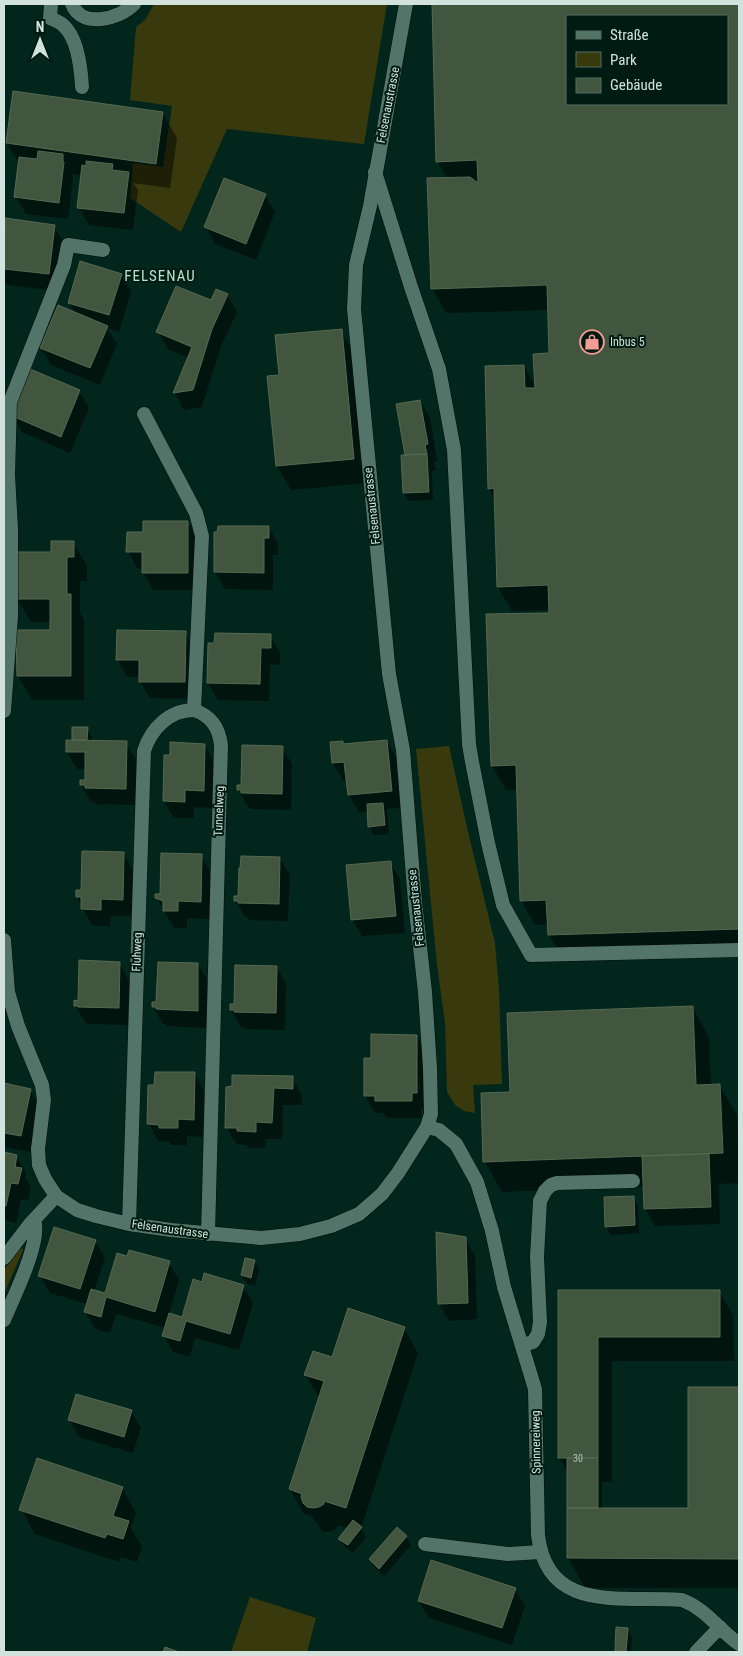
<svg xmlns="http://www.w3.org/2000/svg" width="743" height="1656" viewBox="0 0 743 1656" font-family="'Roboto Condensed',sans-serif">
	<rect width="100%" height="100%" fill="#02261c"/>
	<path fill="#383a0e" d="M154 4H387L364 144 227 129 181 232 130 198 133 163 163 167 172 106 130 100 136 27 145 20Z
		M449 746 469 836 495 943 499 988 502 1084 473 1085 475 1113 464 1111 455 1105 447 1092 445 1023 437 965 416 749Z
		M21 1248 23 1250 4 1294V1270Z
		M250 1597 316 1618 307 1652H231Z"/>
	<path fill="#0007" fill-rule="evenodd" d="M434 4H739V954L563 959 549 934 548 924 535 925 521 900 518 790H506L492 766 487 615 550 614V610L512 611 498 587 495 499 489 488 524 366 536 387 550 354 549 310 446 313 432 288 447 178 437 161ZM567 16H727V104H567Z
		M163 114 177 138 170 188 133 183 138 190 133 230 89 225 79 208 82 176 72 174 73 180 68 219 26 214 16 197 20 165 7 143Z
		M265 195 275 212 256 260 215 244 206 227Z
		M54 226 64 243 58 291 7 285 4 279V230Z
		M121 275 131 292 119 332 107 328 117 344 100 385 51 365 41 348 76 314 69 302Z
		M227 295 237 312 221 346 202 407 184 410 175 393 189 358 168 349 158 332 212 301Z
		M341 331 355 355 367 483 291 490 277 466 280 376Z
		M79 391 89 408 70 453 22 432 12 415Z
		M420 401 430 418 437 461 434 462 436 470 432 471 433 500 409 501 404 493 407 456Z
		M188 522 198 539 197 590H153L144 573V569L137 568 128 551 144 533Z
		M269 527 278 544V555H273V590L225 589 215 572V534Z
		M73 542 87 566V581H80V613L84 620V700H32L18 676 52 631V622H31L17 598 52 553Z
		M185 633 195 650V699L150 698 140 681V677H127L118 660Z
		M270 636 280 653V665L270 664 269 701 218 700 208 683Z
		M87 729 92 737V742L126 743 136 760 135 805 96 804 94 802H91L81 785V782H86V769H77L67 752 74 741 73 739Z
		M387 741 396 758 401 808 386 809 387 812 389 834 374 835 369 826V811L359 812 349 795 347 779 343 780 333 763 343 745Z
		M205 745 214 762 213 808 194 807V818H174L164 801 171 757Z
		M282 747 292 764 291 810 252 809 248 807 238 789Z
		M123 853 133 871 132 916H111L110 926H92L77 897V891H82Z
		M201 856 211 873 210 919 187 918V928H174L157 898Z
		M280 858 290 875 288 921 249 920 248 917H245L235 900Z
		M390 862 400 879 405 933 362 936 352 919Z
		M119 963 129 980 128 1025 89 1024 85 1022 75 1005Z
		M198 964 208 981 207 1028 167 1026 166 1024H163L153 1007Z
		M277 967 286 984 285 1030 245 1029 244 1027H241L231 1010Z
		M692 1007 709 1037 711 1086 719 1085 737 1115 739 1183 719 1184 720 1224 655 1226 645 1209V1186L502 1192 485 1162 511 1093Z
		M417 1036 427 1053 426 1109H421V1118H387L383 1113H375L365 1096 373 1059Z
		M195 1074 204 1091 203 1137 187 1136V1145H171L169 1142 158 1141 149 1124 155 1086Z
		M292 1078 302 1095V1105H283L282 1139H266L265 1148H248L247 1145 236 1144 226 1127 233 1088Z
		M4 1085 30 1090 40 1107 31 1152 4 1147Z
		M4 1154 16 1156 26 1173 25 1177 31 1187 28 1200 21 1199 16 1223 4 1220Z
		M633 1198 638 1206 639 1233 611 1235 606 1227Z
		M465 1239 475 1256 477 1319 449 1321 439 1303Z
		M95 1241 105 1258 94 1291 106 1295 169 1263 179 1280 169 1314 183 1318 203 1283 243 1286 253 1303 239 1350 195 1338 190 1357 173 1352 163 1335 166 1328 116 1314 110 1333 95 1329 85 1311 87 1304 50 1293 40 1276Z
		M254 1261 259 1269 255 1286 247 1284 242 1275Z
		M560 1291H719L733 1315 734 1361H612V1482H602V1510H689L690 1388 739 1389V1588H585L568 1558V1473L559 1457Z
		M404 1328 418 1353 361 1529 366 1537 353 1553 345 1547 340 1539 348 1528 338 1525 337 1528 333 1531 327 1532 322 1531 312 1516 304 1514 290 1489 320 1399 306 1375 332 1358Z
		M131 1411 141 1428 133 1453 79 1437 70 1420Z
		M122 1488 136 1513 131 1528 142 1547 137 1562 121 1557 119 1562 35 1534 21 1509Z
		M406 1537 411 1545 384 1576 375 1568 370 1559Z
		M515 1589 525 1606 512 1645 429 1618 419 1601Z
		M627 1629 632 1638 631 1652H617L616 1651Z"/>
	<path fill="#42563f" stroke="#566a52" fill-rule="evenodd" d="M432 4H739V929L548 935 546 900 520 901 516 765 491 766 486 614 549 613 548 585 497 587 494 488 488 489 485 366 524 365 525 388H535L533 354 549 353 547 285 431 289 427 178 470 177 478 183 477 160 436 162ZM567 16H727V104H567Z
		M13 91 163 112 156 164 6 143Z
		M38 151 63 154V162H64L59 203 14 197 19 157 37 159Z
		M86 161 113 164 112 170 129 172 124 213 77 208 82 165 86 166Z
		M224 178 266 194 246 244 204 227Z
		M5 218 55 225 49 274 4 269Z
		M80 261 122 274 109 315 68 303Z
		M176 286 211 300 216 289 228 294 212 329 193 390 173 393 192 347 156 332Z
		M58 305 108 326 90 368 40 348Z
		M342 329 354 459 276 466 267 376 279 375 275 335Z
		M30 369 80 390 61 437 10 415Z
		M420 400 428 444 425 445 427 454 405 455 396 404Z
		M427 454 429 492 403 493 401 455Z
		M143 521H188V573H142V552H126L127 532H143Z
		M218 526H269V538H264V573L214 572V532H217Z
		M51 541H74V557H67V594H71V676H17L16 630H50V599H16V552H51Z
		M117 630 186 631 185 682H139V660H116Z
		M215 633 271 634V648H261L260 684 207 683 208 643H214Z
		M72 727H88L87 740H72Z
		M66 740 127 741 126 789 85 788V785H80V780H85V752H66Z
		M387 740 392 791 348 795 344 762 332 763 330 742 343 741V744Z
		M170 742 205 744 204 791 185 790V802L163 801 164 755H170Z
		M242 745 283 746 282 794 241 793V790H237V785H241Z
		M383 803 385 825 368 827 367 804Z
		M82 851 124 852 123 900 101 899V910L81 909V897H76V890H81Z
		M161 853 202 854 201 902 178 901V911H163V901L155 898V894H160Z
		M241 856 280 857 279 904 238 903V901H234V896H238L239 868H240Z
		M391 861 396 916 351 920 346 865Z
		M79 960 120 962 119 1008 78 1007V1006H74V1000L78 1001Z
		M158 962 198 963V1011L156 1009V1007H152V1002H156Z
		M235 965 277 966 276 1013 234 1012V1010H230V1004H234Z
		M693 1006 696 1085 720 1084 723 1153 483 1162 481 1093 510 1092 507 1013Z
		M371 1034 417 1035V1093H412V1101H375V1096H364V1058H371Z
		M155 1072H195L194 1120 178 1119V1128H159V1125L147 1124 148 1085H154Z
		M232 1075 293 1076V1089L274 1088 272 1123 256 1122V1132L237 1131V1128H225L226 1087 232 1086Z
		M4 1083 31 1089 21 1136 4 1133Z
		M4 1152 17 1155 15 1167 22 1168 18 1184 11 1183 6 1206H4Z
		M709 1154 711 1207 644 1209 642 1156Z
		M634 1196 635 1225 605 1227 604 1197Z
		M54 1227 96 1240 80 1289 38 1276Z
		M436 1232 466 1237 468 1303 438 1304Z
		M129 1250 170 1261 155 1312 106 1297 101 1317 84 1312 91 1289 105 1293 117 1253 127 1256Z
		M245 1258 255 1260 251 1278 241 1275Z
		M204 1273 244 1285 230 1334 186 1321 180 1341 162 1336 169 1313 182 1317 193 1279 202 1282Z
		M558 1290H720V1337H598V1458H558Z
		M348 1308 405 1327 346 1508 324 1501V1504L319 1507 313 1508 307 1507 303 1503 301 1497 302 1494 289 1489 324 1381 304 1375 313 1351 332 1357Z
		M688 1387H739V1559L567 1558V1508H688Z
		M76 1394 132 1410 124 1437 68 1420Z
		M37 1458 123 1487 113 1516 129 1521 123 1539 107 1534 105 1538 19 1510Z
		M567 1458H598V1508H567Z
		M353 1520 362 1527 348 1545 338 1539Z
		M397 1527 407 1536 379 1569 369 1559Z
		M431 1560 516 1588 502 1628 418 1601Z
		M616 1627 628 1628 626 1652 615 1651Z
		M165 1647 179 1652H163Z"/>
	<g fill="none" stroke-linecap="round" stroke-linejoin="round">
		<g stroke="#000d07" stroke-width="15">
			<path id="service" d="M51 4 50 18C54 20 60 22 64 26 78 39 81 69 82 87
				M72 4C81 29 120 19 134 4
				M375 172 411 287 439 369 454 450 469 744 472 762 488 843 503 905 531 955 739 950
				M4 711 11 616V529L8 475
				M4 940 8 992 18 1026 42 1085 44 1100 38 1149
				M427 1127 439 1130 456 1144 477 1182 492 1231 504 1287 535 1389 538 1535C547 1615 624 1595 682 1600 706 1609 719 1630 739 1644
				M4 1258 30 1224 56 1196
				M4 1320C13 1298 42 1241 34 1220
				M523 1345 533 1342 538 1334 540 1322 537 1257 540 1201 545 1191 551 1185 557 1183 633 1181
				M425 1544 508 1554 540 1552
				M696 1652 720 1627"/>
		</g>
		<g stroke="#000d07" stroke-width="15">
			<path id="minor" d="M144 414 196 513 202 536 194 710C211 716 219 727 221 745L208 1234
				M8 475 10 402 64 265 68 245 103 250
				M38 1149 39 1165 45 1179 56 1196 77 1210 96 1216 129 1224 171 1230 261 1238 300 1234 331 1226 359 1214 382 1194 398 1173 427 1127 431 1114 430 1068 425 992 415 902 403 750 389 674 354 309 356 265 370 206 406 4
				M129 1224 144 751C151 729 169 710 194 710"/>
		</g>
		<use href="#service" stroke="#537569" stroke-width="14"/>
		<use href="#minor" stroke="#537569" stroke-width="14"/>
	</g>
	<defs>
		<g id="shop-ring" transform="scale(1.25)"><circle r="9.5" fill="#001c12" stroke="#f59c95" stroke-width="1.5"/><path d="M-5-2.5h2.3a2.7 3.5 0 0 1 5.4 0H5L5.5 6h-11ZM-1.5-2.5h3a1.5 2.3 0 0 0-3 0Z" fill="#f59c95"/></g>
	</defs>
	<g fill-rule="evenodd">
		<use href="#shop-ring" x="592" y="342"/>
	</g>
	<g text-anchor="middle" stroke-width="4" stroke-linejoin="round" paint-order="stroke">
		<g font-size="10" fill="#adc0b5">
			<text x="578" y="1462">30</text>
		</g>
		<g font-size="12" fill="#d1e3dc" stroke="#001c12">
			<text transform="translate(388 105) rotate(-79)" y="4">Felsenaustrasse</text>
			<text transform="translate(372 506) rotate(-96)" y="4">Felsenaustrasse</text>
			<text transform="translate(219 811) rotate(-88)" y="4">Tunnelweg</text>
			<text transform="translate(416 908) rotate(-96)" y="4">Felsenaustrasse</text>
			<text transform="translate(137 952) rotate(-88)" y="4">Fluhweg</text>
			<text transform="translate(170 1229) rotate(8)" y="4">Felsenaustrasse</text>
			<text transform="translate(536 1442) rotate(-91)" y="4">Spinnereiweg</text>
		</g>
		<g font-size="12" fill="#d1e3dc" stroke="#001c12" text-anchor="start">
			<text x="610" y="346">Inbus 5</text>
		</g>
		<g font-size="15" letter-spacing="1" fill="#bae0d1" stroke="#001c12">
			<text x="160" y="281">FELSENAU</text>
		</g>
	</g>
	<rect width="743" height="1656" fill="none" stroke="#d1e3dc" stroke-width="10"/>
	<rect x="566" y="15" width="162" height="90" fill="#001c12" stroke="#546c63"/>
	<rect x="576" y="31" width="25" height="8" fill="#537569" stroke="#546c63"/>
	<text x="610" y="40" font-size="15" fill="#d1e3dc">Straße</text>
	<rect x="576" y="52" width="25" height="15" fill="#383a0e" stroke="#546c63"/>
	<text x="610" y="65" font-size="15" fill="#d1e3dc">Park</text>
	<rect x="576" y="78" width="25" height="15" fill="#42563f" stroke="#546c63"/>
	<text x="610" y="90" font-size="15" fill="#d1e3dc">Gebäude</text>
	<g transform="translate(40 40)" stroke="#001c12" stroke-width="4" paint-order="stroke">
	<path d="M0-4L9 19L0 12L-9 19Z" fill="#d1e3dc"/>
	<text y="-8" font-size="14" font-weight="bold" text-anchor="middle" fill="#d1e3dc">N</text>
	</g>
</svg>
